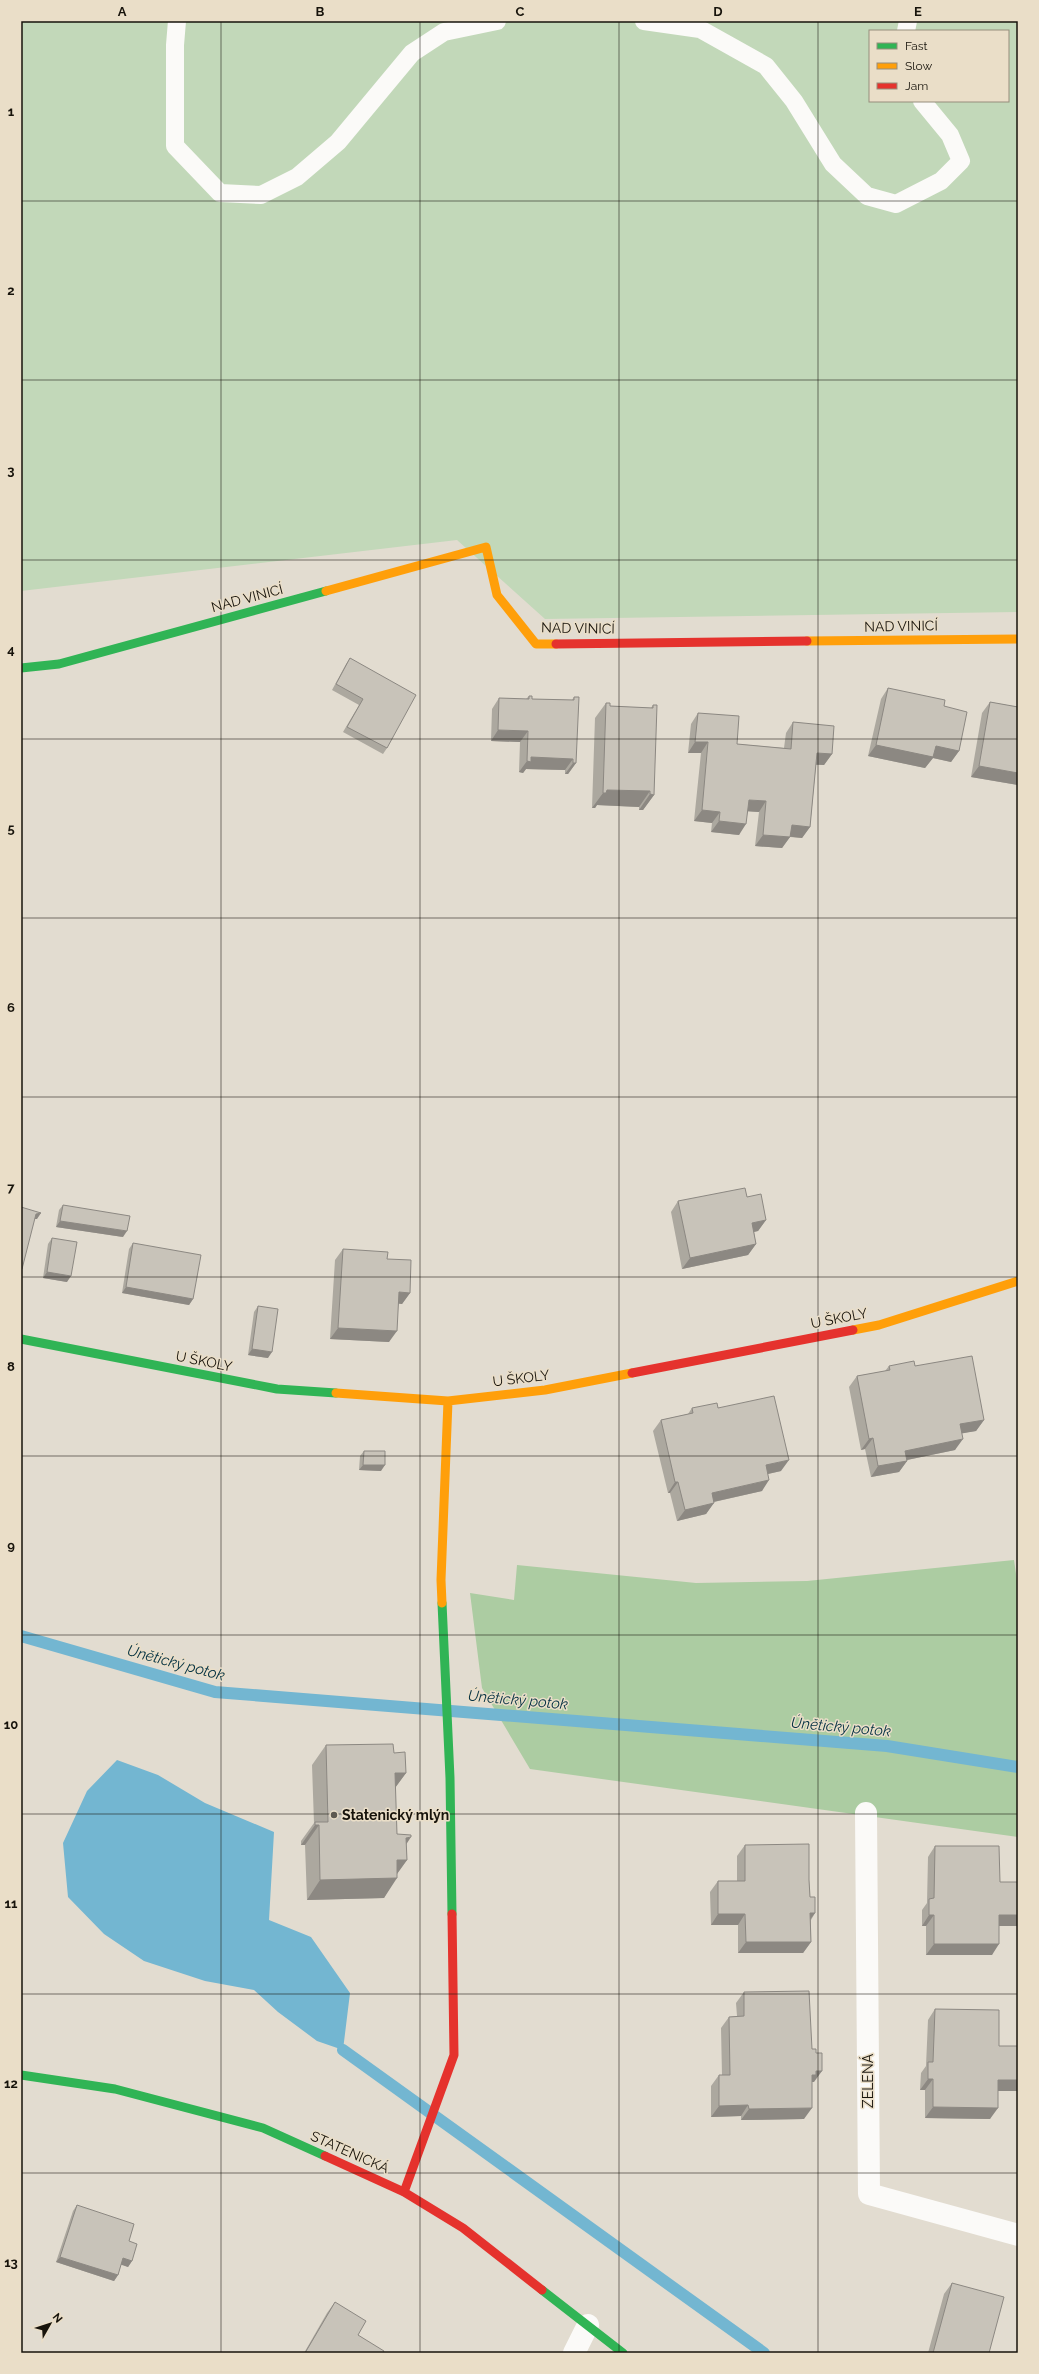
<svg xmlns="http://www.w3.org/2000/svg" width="1039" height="2374" viewBox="0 0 1039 2374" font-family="Raleway,sans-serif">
	<rect width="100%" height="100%" fill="#e2dcd0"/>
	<path fill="#c2d8b9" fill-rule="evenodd" d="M21 21H1018V612L545 619 457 540 21 591ZM870 31H1008V101H870Z"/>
	<path fill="#accca2" d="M1014 1560 1018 1588V1837L530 1769 482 1688 470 1593 514 1600 517 1565 696 1583 807 1581Z"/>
	<path fill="#73b6d1" d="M117 1760 158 1775 205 1803 274 1832 269 1920 311 1937 350 1993 343 2050 317 2041 278 2012 254 1990 205 1981 144 1961 104 1934 68 1897 63 1843 87 1791Z"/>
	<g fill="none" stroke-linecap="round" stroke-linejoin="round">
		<path stroke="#73b6d1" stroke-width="12" d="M21 1636 215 1692 887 1746 1018 1767
			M343 2050 764 2353"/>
		<path stroke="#fbfaf8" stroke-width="18" d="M177 21 175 45V146L220 193 261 195 297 177 338 142 412 53 444 32 497 21
			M644 21 700 29 766 66 794 101 833 164 867 196 896 204 941 181 961 161 950 135 922 101
			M906 31 908 21"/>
		<path stroke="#fbfaf8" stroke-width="22" d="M866 1813 869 2194 1018 2235
			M574 2353 588 2325"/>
		<path stroke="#30b455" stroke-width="9" d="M21 668 59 664 326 591
			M21 1339 277 1389 336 1393
			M442 1603 450 1778 452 1914
			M21 2075 115 2089 263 2128 325 2156
			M542 2290 623 2353"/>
		<path stroke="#ff9f0a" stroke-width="9" d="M326 591 486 547 497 595 536 644H556
			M807 641 1018 639
			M853 1330 879 1325 1018 1281
			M336 1393 448 1401 545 1390 632 1373
			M442 1603 441 1580 448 1401"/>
		<path stroke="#e5322d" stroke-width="9" d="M556 644 807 641
			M632 1373 853 1330
			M325 2156 404 2192 463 2228 542 2290
			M404 2192 454 2055 452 1914"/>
	</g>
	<path fill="#aca89f" d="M350 658 387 748 383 754 343 732 359 705 332 690 346 664Z
		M888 688 959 751 951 762 933 758 925 768 868 756 881 699Z
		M529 696 532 699 572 700 574 697 576 763 568 774H565V770L526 769 523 773 519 772 520 742 491 741 492 709 499 698 526 699Z
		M990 702 1018 707V785L971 777 982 713Z
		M606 703 610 706 651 708 653 705 654 795 643 810H639V807L597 805 595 808H592L595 718Z
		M698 713 737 744 784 748 786 733 793 722 832 754 824 765H816L810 827 802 838 790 837 782 848 755 846 759 812 748 811 739 835 711 832 712 823 694 821 701 753H688L691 724Z
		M678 1201 766 1220 758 1231 754 1232 756 1244 748 1255 682 1269 671 1212Z
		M63 1205 123 1237 56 1227 59 1210Z
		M52 1238 67 1282 43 1278 48 1244Z
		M133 1243 193 1299 189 1305 122 1293 129 1249Z
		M343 1249 387 1259 410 1293 402 1304 398 1303 389 1342 330 1339 335 1260Z
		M258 1306 268 1358 248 1355 254 1312Z
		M889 1366H915L984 1420 976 1431 962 1433 955 1450 907 1460V1461L899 1472 871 1477 865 1449 861 1450 849 1387 857 1376 885 1371Z
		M692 1408H718L781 1471 768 1474 762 1491 714 1502 706 1514 677 1521 670 1493H668L653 1431 661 1420 688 1414Z
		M364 1451 381 1471 359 1470 360 1456Z
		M326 1745 394 1753 406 1773 395 1788 397 1834 406 1844 407 1860 397 1874 384 1898 307 1900 305 1845H301V1841L314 1823 312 1765Z
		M745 1845 809 1880 810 1897 815 1913 811 1920V1942L803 1953H738V1925H711L710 1892 718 1881H737V1856Z
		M935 1846 1000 1882H1018V1926H999L992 1955H926V1926H922V1910L927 1903 928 1857Z
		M744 1992 812 2049 814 2082H812L804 2119 741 2120V2116L711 2117V2086L719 2075H722L721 2028 729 2017 737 2016 736 2003Z
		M935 2009 999 2046 1018 2091H998L990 2119 925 2118V2090H920L921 2073 926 2066 928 2020Z
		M77 2205 129 2241 132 2261 128 2267 121 2264 118 2275 114 2281 56 2262 73 2211Z
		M952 2283 989 2353H928L944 2294Z
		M335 2302 358 2335 383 2353H304L327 2313Z"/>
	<path fill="#8c8882" d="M498 730 528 731 520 742 491 741Z
		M695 742H708L701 753H688Z
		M876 745 936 746 959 751 951 762 933 758 925 768 868 756Z
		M817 753 832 754 824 765 809 764Z
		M531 757 573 759 565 770 526 769 523 773 519 772 527 761Z
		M573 763H576L568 774H565Z
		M979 766 1018 773V785L971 777Z
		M607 790 650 791 639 807 597 805 595 808H592L603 793Z
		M650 794 654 795 643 810H639Z
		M749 800 766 801 759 812 742 811Z
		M702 810 720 812 712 823 694 821Z
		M719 821 746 824 739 835 711 832Z
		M792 825 810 827 802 838 784 836Z
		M763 835 790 837 782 848 755 846Z
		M41 1213 37 1219H32L36 1214Z
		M766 1220 758 1231 744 1234 752 1223Z
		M60 1221 127 1231 123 1237 56 1227Z
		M756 1244 748 1255 682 1269 690 1258Z
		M47 1272 71 1276 67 1282 43 1278Z
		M126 1287 193 1299 189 1305 122 1293Z
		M399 1292 410 1293 402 1304 392 1303Z
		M338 1328 397 1331 389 1342 330 1339Z
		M252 1349 272 1352 268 1358 248 1355Z
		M984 1420 976 1431 953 1435 960 1424Z
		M873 1438 865 1449 861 1450 869 1439Z
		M963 1439 955 1450 897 1462 905 1451Z
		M789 1460 781 1471 758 1476 766 1465Z
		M907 1461 899 1472 871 1477 878 1466Z
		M363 1465H385L381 1471 359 1470Z
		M769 1480 762 1491 704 1504 712 1493Z
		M675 1482H678L670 1493H668Z
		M714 1503 706 1514 677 1521 685 1510Z
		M395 1773H406L392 1792Z
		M315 1825H319L305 1845H301Z
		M411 1837 398 1857 406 1838Z
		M397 1860H407L394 1878H397L384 1898 307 1900 320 1880Z
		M810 1913H815L807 1924Z
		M718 1914H745L738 1925H711Z
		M929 1915H934L926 1926H922Z
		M999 1915H1018V1926H992Z
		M746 1942H811L803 1953H738Z
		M934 1944H999L992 1955H926Z
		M816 2071H822L814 2082H811L812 2075Z
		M928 2079H933L925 2090H920Z
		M998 2080H1018V2091H990Z
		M748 2105 741 2116 711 2117 719 2106Z
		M933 2107 998 2108 990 2119 925 2118Z
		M812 2108 804 2119 741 2120 749 2109Z
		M60 2257 118 2275 114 2281 56 2262Z
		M123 2258 132 2261 128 2267 119 2264Z"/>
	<path fill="#c8c3b9" stroke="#8c8882" d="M350 658 416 695 387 748 347 727 363 699 336 684Z
		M888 688 945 700 944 706 967 712 959 751 936 746 933 757 876 745Z
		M529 696H532V699L574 700V697H579L576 763H573V759L531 757V762L527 761 528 731 498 730 499 698 529 699Z
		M990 702 1018 707V773L979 766Z
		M606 703H610V706L653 708V705H657L654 795 650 794V791L607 790 606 793H603Z
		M698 713 739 716 737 744 791 749 793 722 834 726 832 754 817 753 810 827 792 825 790 837 763 835 766 801 749 800 746 824 719 821 720 812 702 810 708 742H695Z
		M745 1188 747 1197 761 1194 766 1220 752 1223 756 1244 690 1258 678 1201Z
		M63 1205 130 1216 127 1231 60 1221Z
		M21 1207 41 1213 36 1214 22 1269H21Z
		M52 1238 77 1242 71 1276 47 1272Z
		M133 1243 201 1255 193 1299 126 1287Z
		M343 1249 388 1252 387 1259 411 1260 410 1293 399 1292 397 1331 338 1328Z
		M258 1306 278 1309 272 1352 252 1349Z
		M972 1356 984 1420 960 1424 963 1439 905 1451 907 1461 878 1466 873 1438 869 1439 857 1376 890 1370 889 1366 914 1361 915 1366Z
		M774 1396 789 1460 766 1465 769 1480 712 1493 714 1503 685 1510 678 1482H675L661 1420 693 1413 692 1408 717 1403 718 1408Z
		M364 1451H385V1465H363Z
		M393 1744 394 1753 405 1752 406 1773H395L397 1834 411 1835V1837L406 1838 407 1860H397V1878L320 1880 319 1825H315V1822H328L326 1745Z
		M809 1844V1880L810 1897H815V1913H810L811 1942H746L745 1914H718V1881H745V1845Z
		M935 1846H999L1000 1882H1018V1915H999V1944H934V1915H929V1899L934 1898Z
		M809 1991 812 2049H816V2053H822V2071H816V2075H812V2108L749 2109 748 2105 719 2106V2075H730L729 2017 744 2016V1992Z
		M935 2009 999 2010V2046H1018V2080H998V2108L933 2107V2079H928V2062H933Z
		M77 2205 134 2224 129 2241 137 2244 132 2261 123 2258 118 2275 60 2257Z
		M952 2283 1004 2297 989 2353H933Z
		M335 2302 366 2321 358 2335 384 2351 383 2353H305Z"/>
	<path fill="none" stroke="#17130b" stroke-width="1" stroke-opacity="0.55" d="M221 21V2353M420 21V2353M619 21V2353M818 21V2353M21 201H1018M21 380H1018M21 560H1018M21 739H1018M21 918H1018M21 1097H1018M21 1277H1018M21 1456H1018M21 1635H1018M21 1814H1018M21 1994H1018M21 2173H1018"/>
	<circle fill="#5e5950" stroke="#eadec8" stroke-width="1.5" cx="334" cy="1815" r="4"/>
	<g text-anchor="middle" stroke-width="3" stroke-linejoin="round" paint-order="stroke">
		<g font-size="14" fill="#17130b" stroke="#eadec8">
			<text transform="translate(247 598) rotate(-15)" y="5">NAD VINICÍ</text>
			<text transform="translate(901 626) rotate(-1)" y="5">NAD VINICÍ</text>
			<text transform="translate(578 628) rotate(1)" y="5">NAD VINICÍ</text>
			<text transform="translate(839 1318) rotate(-11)" y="5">U ŠKOLY</text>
			<text transform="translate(204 1361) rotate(11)" y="5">U ŠKOLY</text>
			<text transform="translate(521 1378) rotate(-7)" y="5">U ŠKOLY</text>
			<text transform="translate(868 2081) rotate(-90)" y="5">ZELENÁ</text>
			<text transform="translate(350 2152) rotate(24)" y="5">STATENICKÁ</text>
		</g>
		<g font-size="14" font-weight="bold" fill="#17130b" stroke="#eadec8" text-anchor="start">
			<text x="342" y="1820">Statenický mlýn</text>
		</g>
		<g font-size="15" font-style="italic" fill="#023042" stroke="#eadec8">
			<text transform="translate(176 1663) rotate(15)" y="5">Únětický potok</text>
			<text transform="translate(518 1700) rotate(5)" y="5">Únětický potok</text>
			<text transform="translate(841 1727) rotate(5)" y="5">Únětický potok</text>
		</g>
	</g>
	<rect width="1039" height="2374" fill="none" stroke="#eadec8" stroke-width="44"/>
	<rect x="869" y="30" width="140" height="72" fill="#eadec8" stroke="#968d7c"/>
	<rect x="877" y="43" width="20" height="6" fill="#30b455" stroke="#968d7c"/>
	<text x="905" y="50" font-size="12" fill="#17130b">Fast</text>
	<rect x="877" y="63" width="20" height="6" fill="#ff9f0a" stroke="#968d7c"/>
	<text x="905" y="70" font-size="12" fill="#17130b">Slow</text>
	<rect x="877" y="83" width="20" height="6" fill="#e5322d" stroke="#968d7c"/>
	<text x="905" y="90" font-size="12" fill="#17130b">Jam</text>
	<g transform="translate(50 2324) rotate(51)" stroke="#eadec8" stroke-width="3" paint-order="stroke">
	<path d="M0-3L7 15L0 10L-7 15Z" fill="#17130b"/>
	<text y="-6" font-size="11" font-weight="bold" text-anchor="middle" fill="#17130b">N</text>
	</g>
	<rect x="22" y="22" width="995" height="2330" fill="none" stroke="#17130b" stroke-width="1.5"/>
	<g font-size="13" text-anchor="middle" font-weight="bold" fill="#17130b">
		<text x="122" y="16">A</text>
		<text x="320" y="16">B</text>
		<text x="520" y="16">C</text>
		<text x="718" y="16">D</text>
		<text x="918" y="16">E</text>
		<text x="11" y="116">1</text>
		<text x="11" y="295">2</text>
		<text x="11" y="475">3</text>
		<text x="11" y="654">4</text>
		<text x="11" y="833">5</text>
		<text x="11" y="1012">6</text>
		<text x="11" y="1192">7</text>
		<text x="11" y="1371">8</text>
		<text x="11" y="1550">9</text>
		<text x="11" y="1729">10</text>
		<text x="11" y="1908">11</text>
		<text x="11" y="2088">12</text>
		<text x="11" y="2267">13</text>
	</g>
</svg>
